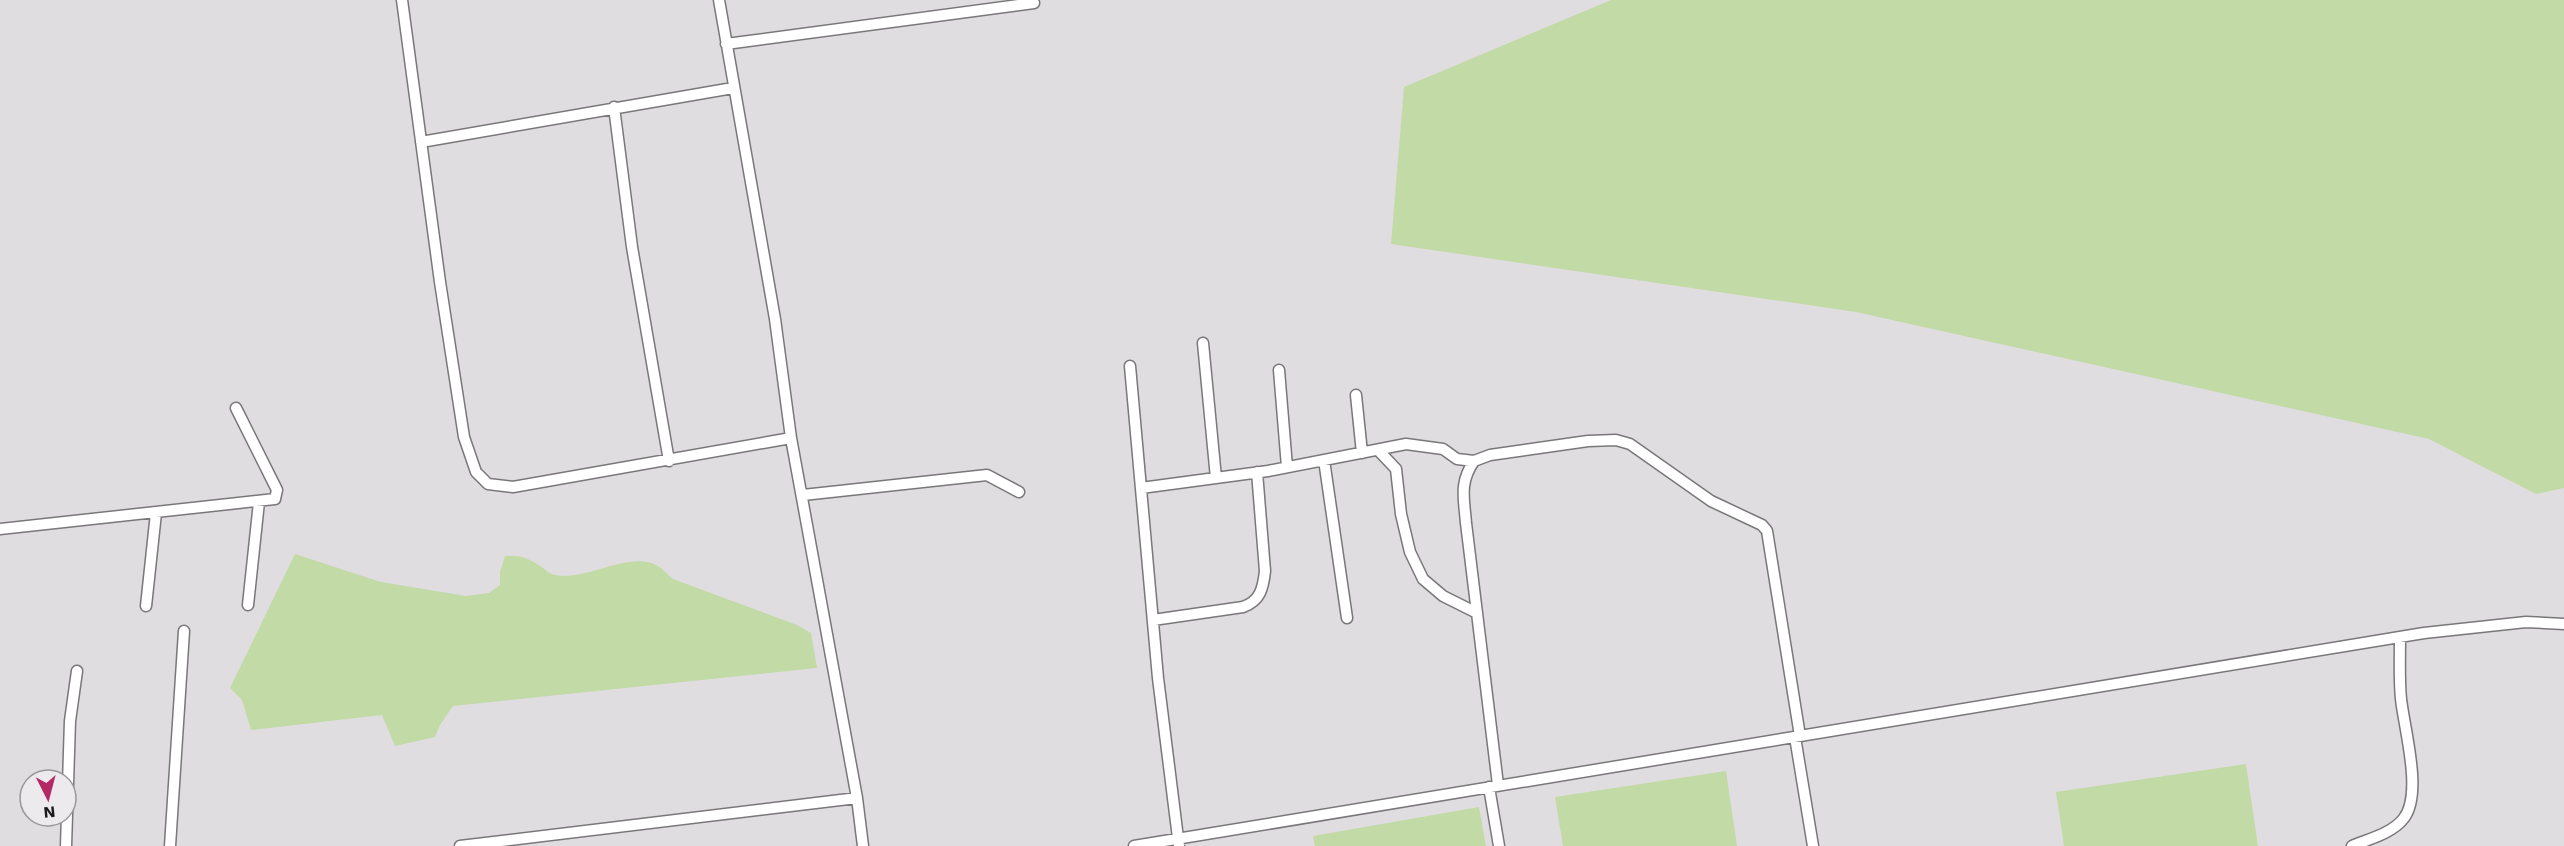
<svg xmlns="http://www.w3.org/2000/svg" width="2564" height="846" viewBox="0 0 2564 846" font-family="'Work Sans',sans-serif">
	<rect width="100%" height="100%" fill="#e0dde0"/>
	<path fill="#c2daa5" d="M1611 0H2564V488L2536 494 2429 439 1856 312 1391 244 1404 87Z
		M295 554 381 582 466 596 489 593 500 585V572L505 556C519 555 529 558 540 566 544 568 548 573 552 574 583 584 629 549 658 566 663 569 668 575 673 579L797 625 811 633 817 668 453 706 440 725 435 737 395 746 382 715 251 730 242 700 230 688Z
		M2246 764 2258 846H2064L2056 792Z
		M1726 771 1737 846H1563L1555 797Z
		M1479 807 1486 846H1315L1313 836Z"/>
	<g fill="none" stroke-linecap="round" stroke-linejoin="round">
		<g stroke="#797779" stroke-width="13">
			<path id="minor" d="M402 0 440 282 464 437 476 472 488 484 513 487 791 438
				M719 0 775 319 791 438 857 798 863 846
				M726 44 1034 3
				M614 107 632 247 669 461
				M421 142 733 88
				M1203 343 1216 478
				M1130 366 1158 678 1179 846
				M1279 370 1287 467
				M1356 395 1362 453
				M1378 450 1396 469 1401 514 1410 552 1423 579 1443 596 1477 613
				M1324 460 1347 618
				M1474 461C1459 483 1464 498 1466 523L1498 785
				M1141 488 1268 471 1406 444 1443 449 1457 459 1474 461 1490 455 1588 441 1616 440 1630 444 1711 501 1762 525 1767 531 1800 736
				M803 495 987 475 1019 492
				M0 529 275 499 277 490 236 408
				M248 605 259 502
				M146 606 156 513
				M1153 620 1243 607C1260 601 1263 589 1265 571L1257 472
				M1795 737 1813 846
				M1489 787 1499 846
				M66 846 70 721 77 671
				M170 846 184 631
				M460 846 857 798
				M1134 846 2424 633 2526 622 2564 624
				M2352 846C2369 839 2393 833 2404 818 2423 793 2404 728 2401 699 2399 679 2400 658 2400 638"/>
		</g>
		<use href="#minor" stroke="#fff" stroke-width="10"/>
	</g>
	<g transform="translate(48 798) rotate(174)"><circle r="28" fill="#edeaed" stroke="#999799" stroke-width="1.5"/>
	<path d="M0-4.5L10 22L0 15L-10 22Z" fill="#b42964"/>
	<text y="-9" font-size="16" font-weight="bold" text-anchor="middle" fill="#1b1a1b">N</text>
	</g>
</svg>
